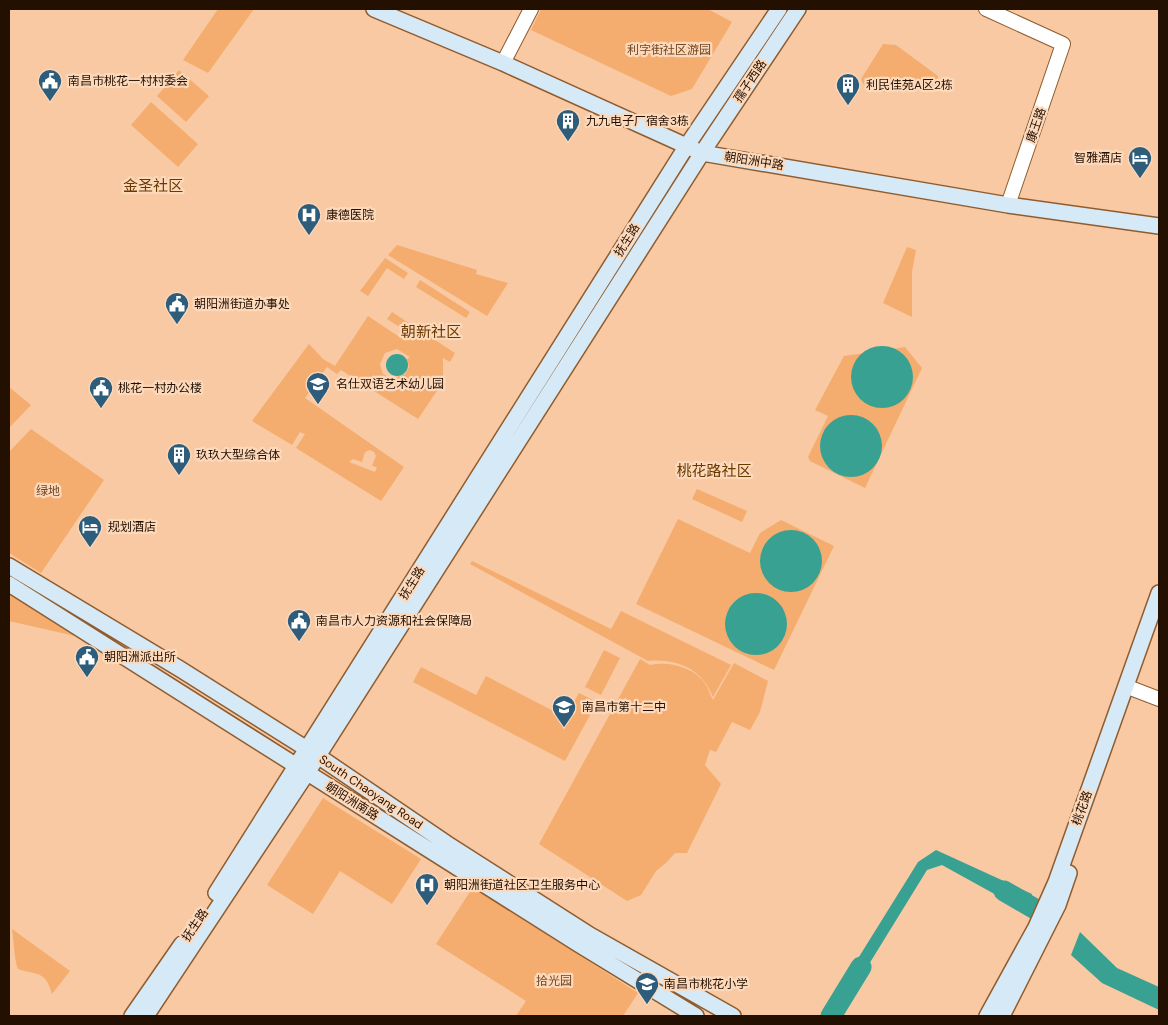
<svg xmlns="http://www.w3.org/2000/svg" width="1168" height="1025" viewBox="0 0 1168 1025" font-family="'DM Sans','Noto Sans SC',sans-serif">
	<rect width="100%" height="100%" fill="#f8c9a2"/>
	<path fill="#f4ad6f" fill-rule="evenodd" d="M218 9H254L208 73 183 60Z
		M541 9H708L732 22 692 89 671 96 531 30Z
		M883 44 896 45 938 76 937 88 908 87 884 92 864 85 861 79Z
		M179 70 209 96 186 122 157 96Z
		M151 102 198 144 178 167 131 125Z
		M397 245 477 270 476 274 508 283 487 316 388 255Z
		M907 247 916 250 912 272V317L883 303Z
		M385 258 408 273 404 279 387 268 368 296 360 291Z
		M420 280 470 312 466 318 416 287Z
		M392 312 455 353 450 362 443 358V382L418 419 341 370 337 374 327 367 305 398 404 467 381 501 296 448 305 434 300 432 292 445 252 421 309 344 323 359 335 366 368 316 401 338 406 331 387 319ZM397 349 410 357 407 359 409 367 405 374 397 377V382L383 374 380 364 385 353ZM370 450 374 452 376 456 372 466 377 467 375 472 349 462 353 459 362 462 365 452Z
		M905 347 922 368 865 488 810 461 808 457 828 416 815 410 844 356Z
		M9 387 31 405 9 428Z
		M31 429 104 480 41 573 9 553V452Z
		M697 489 747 511 742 522 692 499Z
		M678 519 750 553 760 533 781 520 834 546 774 670 636 604Z
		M472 561 611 629 621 611 731 665 713 697C702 669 677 658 648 661L470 564Z
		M9 592 75 636 9 621Z
		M604 650 620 658 601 695 585 687Z
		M640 659 650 665C670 661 694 667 706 685 709 690 710 695 713 700L734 663 768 681 760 712 750 730 732 722 716 752 710 750 705 765 721 784 687 853H675L667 862 656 871 641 895 627 901 539 844Z
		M421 667 476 695 486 676 565 717 579 693 597 702 565 761 413 682Z
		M323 798 421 859 392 904 340 871 313 914 267 885Z
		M473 887 638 993 623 1016H516L526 1001 436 944Z
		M12 929 70 971 52 994C45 970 39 976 18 969 14 959 14 941 12 929Z"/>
	<path fill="#39a191" d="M851 377a31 31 0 1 1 62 0a31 31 0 1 1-62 0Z
		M386 365a11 11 0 1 1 22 0a11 11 0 1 1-22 0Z
		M820 446a31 31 0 1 1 62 0a31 31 0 1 1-62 0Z
		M760 561a31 31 0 1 1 62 0a31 31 0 1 1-62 0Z
		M725 624a31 31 0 1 1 62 0a31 31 0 1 1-62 0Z
		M936 850 1032 894 1025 911 942 865 927 870 850 995 839 989 918 862Z
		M1080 932 1117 968 1159 987V1010L1102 983 1071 955Z"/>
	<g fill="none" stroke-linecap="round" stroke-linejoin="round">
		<path stroke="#39a191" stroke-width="21" d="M1004 891 1035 909
			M831 1016 861 967"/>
		<g stroke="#905c2d" stroke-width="16">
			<path id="tertiary" d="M986 9 1063 44 1008 205
				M503 63 531 9
				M1133 689 1159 699"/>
		</g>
		<g stroke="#905c2d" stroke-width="18">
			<path id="secondary" d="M374 9 503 63 702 153 1008 205 1159 226
				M9 566 180 669 318 756 446 843 590 935 733 1016
				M9 584 578 944 696 1016
				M216 893 686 147 779 9
				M132 1016 182 944
				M146 1016 307 773 702 153 798 9
				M987 1016 1036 927 1056 882 1159 593
				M1002 1016 1058 905 1069 873"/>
		</g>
		<use href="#tertiary" stroke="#fff" stroke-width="14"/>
		<use href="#secondary" stroke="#d6e9f7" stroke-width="15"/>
	</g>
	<defs>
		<g id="civic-pin" transform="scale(1.25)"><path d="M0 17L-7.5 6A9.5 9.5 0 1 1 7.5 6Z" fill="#2e5c7b" stroke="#fdd9bc"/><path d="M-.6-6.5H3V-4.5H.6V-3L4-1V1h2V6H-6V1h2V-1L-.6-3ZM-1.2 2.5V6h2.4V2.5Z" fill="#fff"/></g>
		<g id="building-pin" transform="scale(1.25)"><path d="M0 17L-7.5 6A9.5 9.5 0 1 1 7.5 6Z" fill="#2e5c7b" stroke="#fdd9bc"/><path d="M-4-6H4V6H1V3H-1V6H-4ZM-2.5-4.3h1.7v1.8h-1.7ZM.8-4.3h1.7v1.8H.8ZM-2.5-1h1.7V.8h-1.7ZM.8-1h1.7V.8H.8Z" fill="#fff"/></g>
		<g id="hotel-pin" transform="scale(1.25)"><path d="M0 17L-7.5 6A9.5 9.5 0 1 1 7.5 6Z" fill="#2e5c7b" stroke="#fdd9bc"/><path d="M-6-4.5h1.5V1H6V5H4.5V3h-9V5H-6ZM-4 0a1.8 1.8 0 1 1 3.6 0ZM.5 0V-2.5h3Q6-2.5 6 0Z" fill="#fff"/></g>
		<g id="hospital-pin" transform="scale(1.25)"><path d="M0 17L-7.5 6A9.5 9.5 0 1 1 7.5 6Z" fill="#2e5c7b" stroke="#fdd9bc"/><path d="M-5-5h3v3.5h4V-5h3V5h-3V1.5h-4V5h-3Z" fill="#fff"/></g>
		<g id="school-pin" transform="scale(1.25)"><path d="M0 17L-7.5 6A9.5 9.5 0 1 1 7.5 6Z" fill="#2e5c7b" stroke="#fdd9bc"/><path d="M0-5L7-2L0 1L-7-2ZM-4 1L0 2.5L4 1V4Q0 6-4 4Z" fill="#fff"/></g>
	</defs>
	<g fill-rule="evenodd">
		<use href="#civic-pin" x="50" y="81"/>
		<use href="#building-pin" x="848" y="85"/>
		<use href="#building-pin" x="568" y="121"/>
		<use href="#hotel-pin" x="1140" y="158"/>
		<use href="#hospital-pin" x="309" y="215"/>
		<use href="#civic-pin" x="177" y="304"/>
		<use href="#school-pin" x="318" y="384"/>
		<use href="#civic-pin" x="101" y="388"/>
		<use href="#building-pin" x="179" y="455"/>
		<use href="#hotel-pin" x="90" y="527"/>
		<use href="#civic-pin" x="299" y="621"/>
		<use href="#civic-pin" x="87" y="657"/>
		<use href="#school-pin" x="564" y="707"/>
		<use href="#hospital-pin" x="427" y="885"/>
		<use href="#school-pin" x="647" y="984"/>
	</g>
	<g text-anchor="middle" stroke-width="4.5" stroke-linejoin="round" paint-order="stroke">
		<g font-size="12" fill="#714721" stroke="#fdd9bc">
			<text x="669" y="54">利字街社区游园</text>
			<text x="48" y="495">绿地</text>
			<text x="554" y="985">拾光园</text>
		</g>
		<g font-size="12" fill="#241000" stroke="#fdd9bc" text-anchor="start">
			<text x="68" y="85">南昌市桃花一村村委会</text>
			<text x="866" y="89">利民佳苑A区2栋</text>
			<text x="586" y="125">九九电子厂宿舍3栋</text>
			<text x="1122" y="162" text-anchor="end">智雅酒店</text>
			<text x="326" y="219">康德医院</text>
			<text x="194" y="308">朝阳洲街道办事处</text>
			<text x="336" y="388">名仕双语艺术幼儿园</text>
			<text x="118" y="392">桃花一村办公楼</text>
			<text x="196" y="459">玖玖大型综合体</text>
			<text x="108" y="531">规划酒店</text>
			<text x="316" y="625">南昌市人力资源和社会保障局</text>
			<text x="104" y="661">朝阳洲派出所</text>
			<text x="582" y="711">南昌市第十二中</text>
			<text x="444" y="889">朝阳洲街道社区卫生服务中心</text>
			<text x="664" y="988">南昌市桃花小学</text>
		</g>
		<g font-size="12" fill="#241000" stroke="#fdd9bc">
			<text transform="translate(750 81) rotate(-56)" y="4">孺子西路</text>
			<text transform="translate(1036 125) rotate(-71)" y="4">康王路</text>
			<text transform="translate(754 161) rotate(9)" y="4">朝阳洲中路</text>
			<text transform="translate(627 240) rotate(-58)" y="4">抚生路</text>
			<text transform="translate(412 583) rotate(-58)" y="4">抚生路</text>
			<text transform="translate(371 792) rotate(34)" y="4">South Chaoyang Road</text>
			<text transform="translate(352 801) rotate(32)" y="4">朝阳洲南路</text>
			<text transform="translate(1082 808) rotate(-70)" y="4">桃花路</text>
			<text transform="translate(195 925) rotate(-56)" y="4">抚生路</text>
		</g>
		<g font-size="15" fill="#6a3900" stroke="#fdd9bc">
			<text x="153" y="191">金圣社区</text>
			<text x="431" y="337">朝新社区</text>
			<text x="714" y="476">桃花路社区</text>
		</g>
	</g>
	<rect width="1168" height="1025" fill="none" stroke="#241000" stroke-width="20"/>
</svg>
